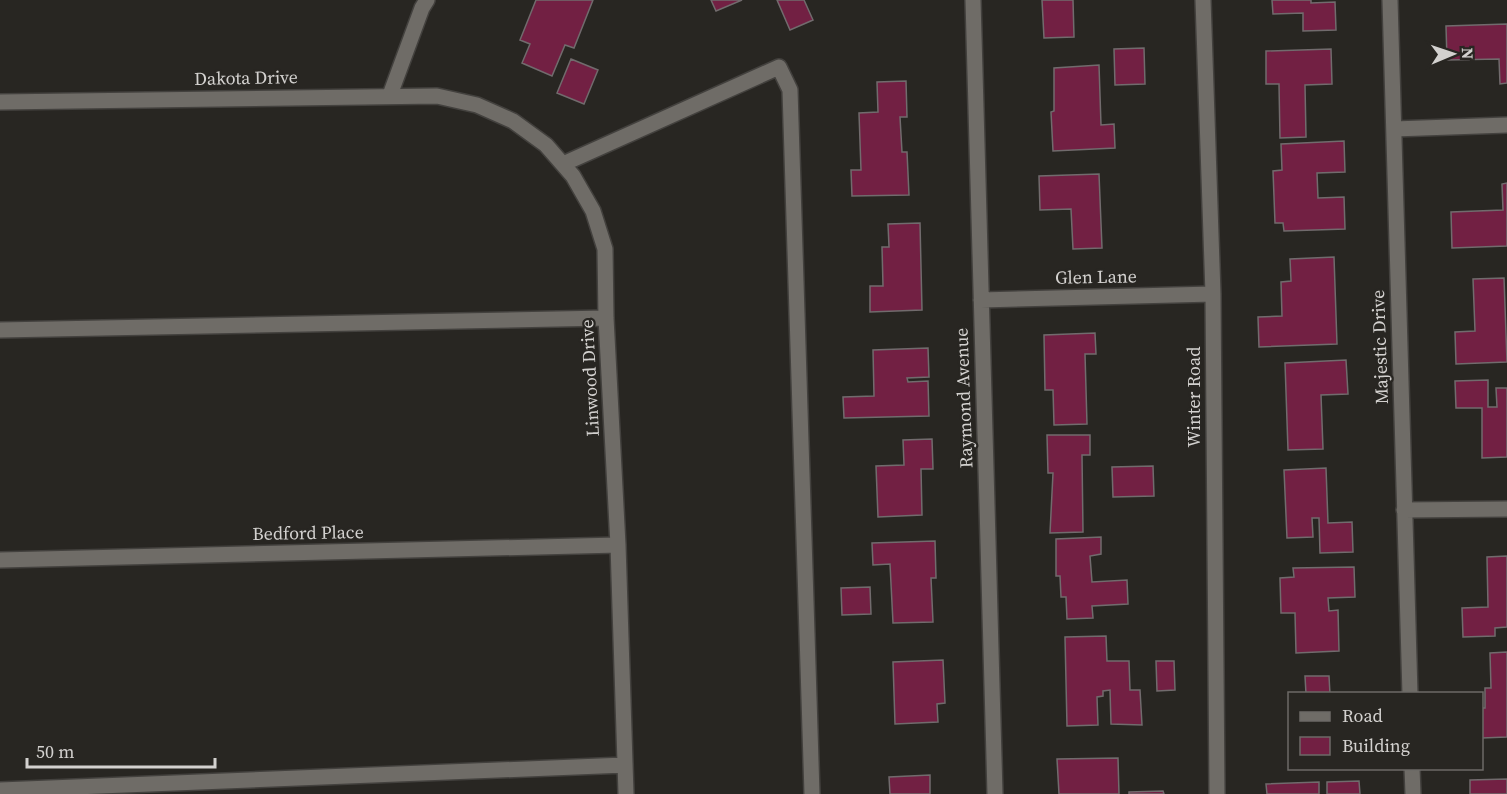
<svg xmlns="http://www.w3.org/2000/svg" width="1507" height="794" viewBox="0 0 1507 794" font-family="'Source Serif 4',serif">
	<rect width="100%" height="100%" fill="#282622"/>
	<path fill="#722043" stroke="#716b6d" stroke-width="1.5" d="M536 0H593L574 48 565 45 552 76 522 63 530 44 520 40Z
		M711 0H742L716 11Z
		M777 0H804L813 20 790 30Z
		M1042 0H1073L1074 37 1044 38Z
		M1272 0H1311V3L1335 2 1336 30 1303 31V13L1273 14Z
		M1507 24V83L1500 84 1499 59 1447 60 1446 26Z
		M1144 48 1145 84 1115 85 1114 49Z
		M1331 49 1332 84 1305 85 1306 137 1280 138 1279 84H1266V51Z
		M571 59 598 70 584 104 557 93Z
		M1099 65 1101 125 1114 124 1115 148 1053 151 1051 112 1054 111V68Z
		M906 81 907 117H900L902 152H907L909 195 852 196 851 170H861L859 113 878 112 877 82Z
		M1344 141 1345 172 1317 173 1318 198 1344 197 1345 229 1284 231 1283 223H1275L1273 171 1282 170 1281 144Z
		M1099 174 1102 248 1073 249 1071 209 1040 210 1039 176Z
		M1507 183V246L1452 248 1451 212 1503 210 1502 184Z
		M920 223 922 310 870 312V286H883L882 247H889L888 224Z
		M1334 257 1337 344 1259 347 1258 317 1282 316 1281 282 1291 281 1290 259Z
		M1504 278 1507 362 1456 364 1455 332 1475 331 1473 279Z
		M1095 333 1096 354H1085L1087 424 1054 425 1053 390H1045L1044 335Z
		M928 348 929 377 907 378 908 382 928 381 929 416 844 418 843 397 874 396 873 350Z
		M1346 360 1348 394 1321 395 1323 449 1288 450 1285 363Z
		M1488 380V407H1497L1496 388H1507V457L1482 458V408H1456L1455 381Z
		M1047 435H1090V455H1082L1083 532 1050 533 1053 473H1048Z
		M932 439 933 469H921L922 515 878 517 876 466 904 465 903 440Z
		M1153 466 1154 496 1113 497 1112 467Z
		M1326 468 1328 523 1352 522 1353 552 1320 553 1319 518H1312L1313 537 1287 538 1284 470Z
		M1101 537V554L1090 556 1092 582 1127 580 1128 604 1092 606 1093 618 1067 619 1066 597H1061L1060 576H1056V539Z
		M935 541 936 578H931L933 622 893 623 890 564 873 565 872 543Z
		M1507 556V627L1495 628V636L1463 637 1462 608 1488 607 1487 557Z
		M1354 567 1355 597 1328 598 1329 611 1338 610 1339 651 1296 653 1295 613H1281L1280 578 1294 577 1293 568Z
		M870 587 871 614 842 615 841 588Z
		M1106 636 1107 661H1129L1130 690H1140L1142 725 1111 724 1110 690 1103 691V696L1097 697 1098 725 1067 726 1065 637Z
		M1507 652V737L1482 738V708H1485V688H1491L1490 653Z
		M943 660 945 703 937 704 938 722 895 724 893 662Z
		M1156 661H1174L1175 690 1157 691Z
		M1305 676H1329L1330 694H1306Z
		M1118 758 1119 794H1059L1057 759Z
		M930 775V794H890L889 777Z
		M1507 779V794H1470V780Z
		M1359 781 1360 794H1327V782Z
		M1319 782V794H1267L1266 784Z
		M1163 791 1164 794H1129V792Z"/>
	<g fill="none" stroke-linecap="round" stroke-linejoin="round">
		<g stroke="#43413e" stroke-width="18">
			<path id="minor" d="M973 0 995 794
				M1203 0 1213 294 1217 794
				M1390 0 1410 694
				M390 95 422 8 427 0
				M0 102 437 96 477 105 513 121 546 145 573 176 593 211 605 249 606 318 618 545 626 794
				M1394 129 1507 125
				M563 164 779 67 790 90 812 794
				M981 300 1213 294
				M0 330 606 318
				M1404 510 1507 509
				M0 560 618 545
				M1412 768 1413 794
				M0 790 625 765"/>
		</g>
		<use href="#minor" stroke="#6f6c67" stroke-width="15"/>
	</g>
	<g text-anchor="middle" stroke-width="4.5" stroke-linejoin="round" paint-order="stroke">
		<g font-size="18" fill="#d3d1cf" stroke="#282622">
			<text transform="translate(246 78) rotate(-1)" y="6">Dakota Drive</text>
			<text transform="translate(1096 277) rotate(-1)" y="6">Glen Lane</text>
			<text transform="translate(1380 347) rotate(-92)" y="6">Majestic Drive</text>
			<text transform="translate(590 378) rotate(-93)" y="6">Linwood Drive</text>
			<text transform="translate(1194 397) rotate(-90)" y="6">Winter Road</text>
			<text transform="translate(964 398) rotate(-92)" y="6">Raymond Avenue</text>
			<text transform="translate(308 533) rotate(-1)" y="6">Bedford Place</text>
		</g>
	</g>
	<rect x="1288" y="692" width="195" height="78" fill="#282622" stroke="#6c6a67" stroke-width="1.5"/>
	<rect x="1300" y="712" width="30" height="9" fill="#6f6c67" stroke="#6c6a67" stroke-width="1.5"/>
	<text x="1342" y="722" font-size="18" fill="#d3d1cf">Road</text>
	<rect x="1300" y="737" width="30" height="18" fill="#722043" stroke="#6c6a67" stroke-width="1.5"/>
	<text x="1342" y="752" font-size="18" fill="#d3d1cf">Building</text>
	<g transform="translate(1453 54) rotate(88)" stroke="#282622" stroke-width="4.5" paint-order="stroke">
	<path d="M0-4.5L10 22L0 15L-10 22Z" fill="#d3d1cf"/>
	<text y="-9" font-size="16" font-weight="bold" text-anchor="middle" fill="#d3d1cf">N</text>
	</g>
	<path d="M27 758v9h188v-9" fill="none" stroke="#d3d1cf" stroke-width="3"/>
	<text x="36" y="758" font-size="18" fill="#d3d1cf" stroke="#282622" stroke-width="4.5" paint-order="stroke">50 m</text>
</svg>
